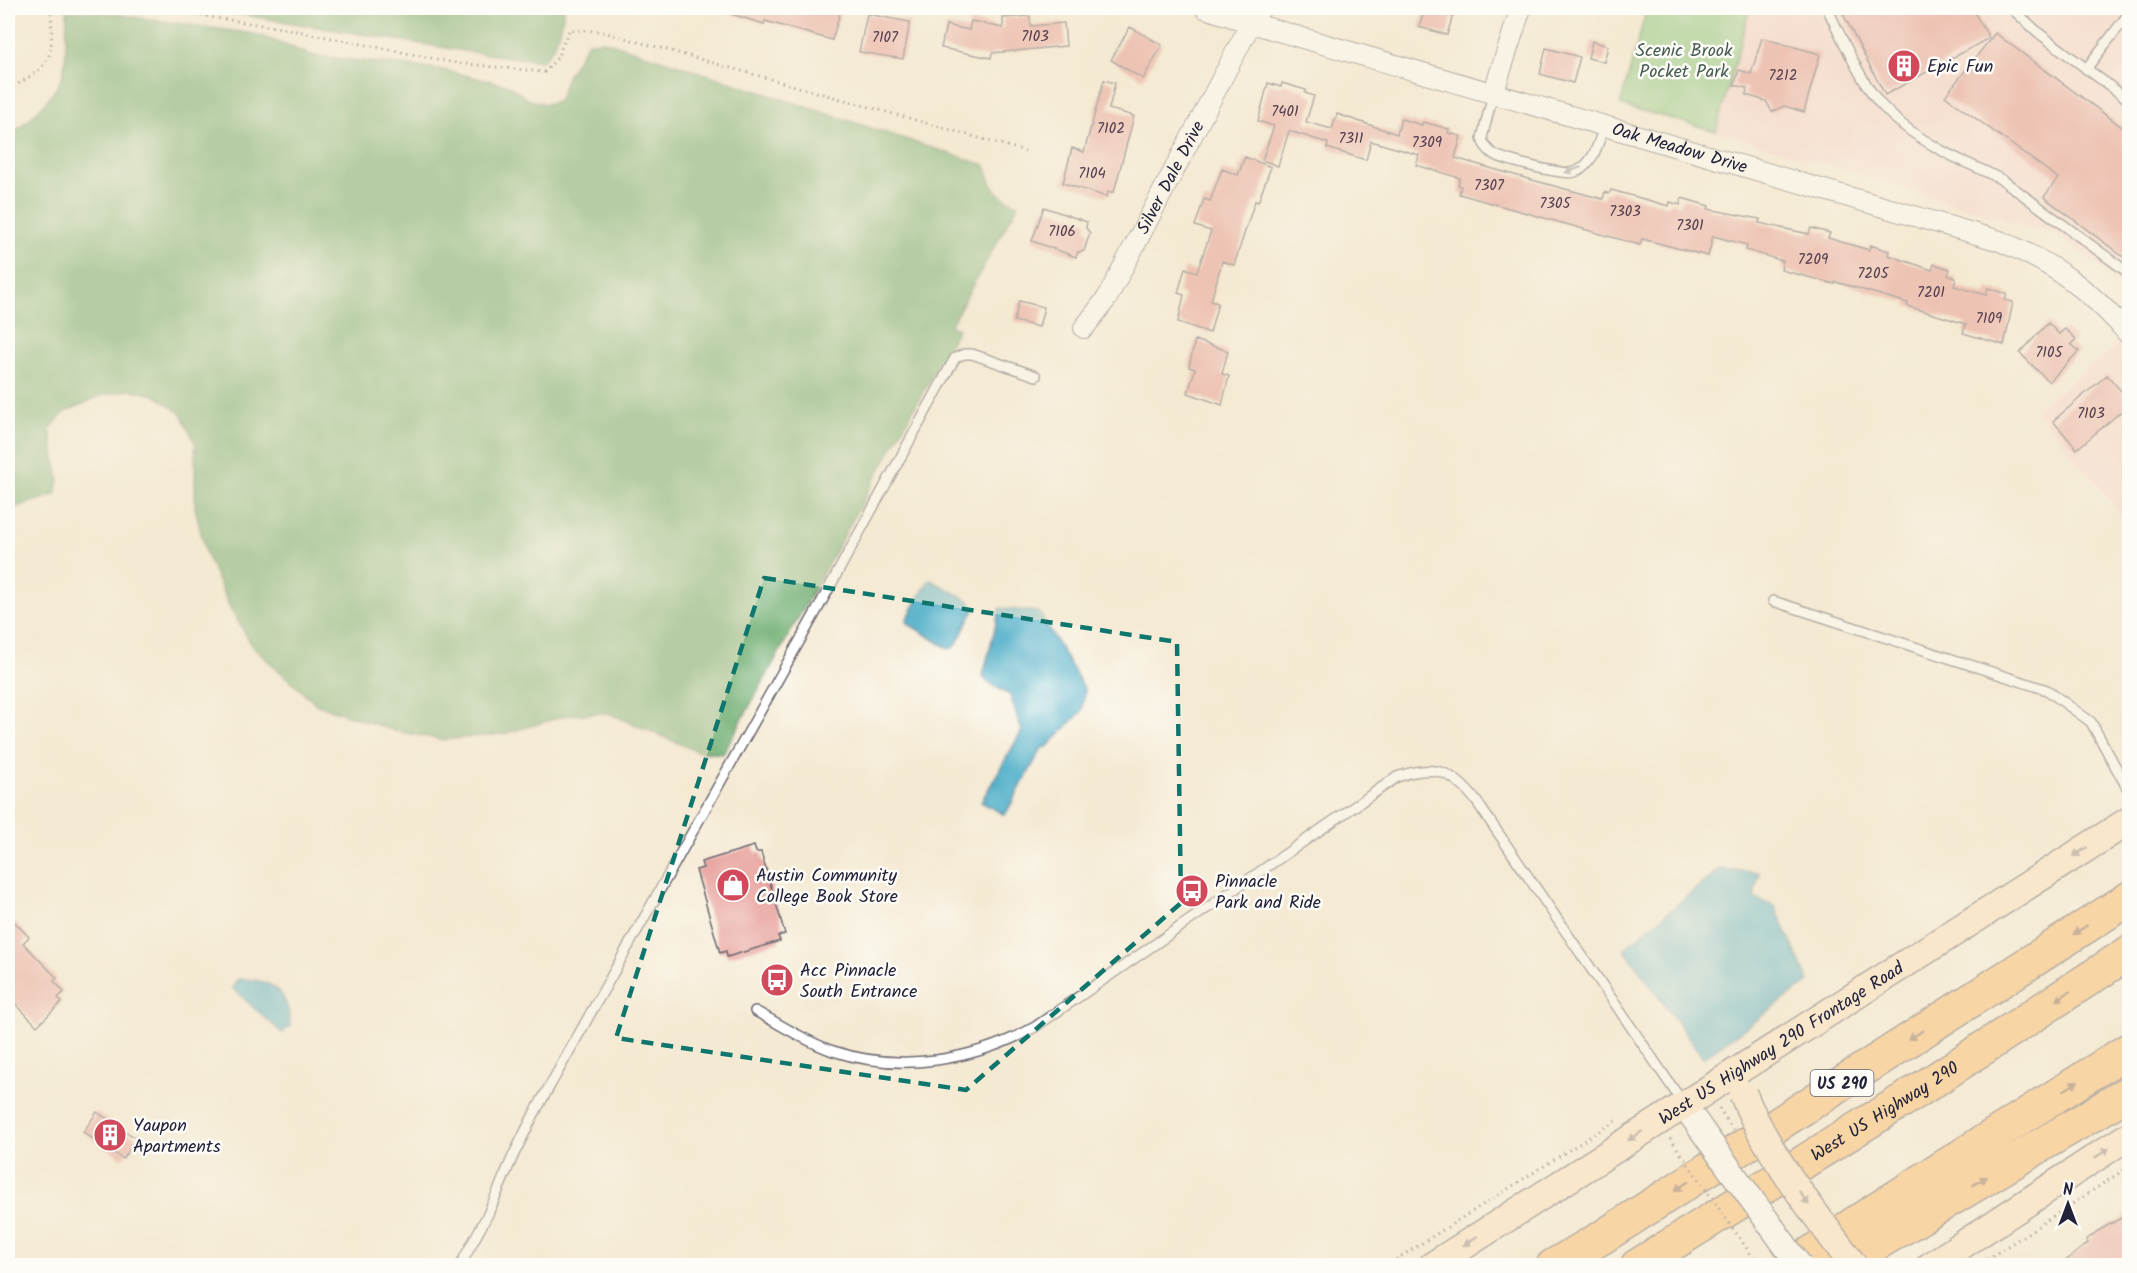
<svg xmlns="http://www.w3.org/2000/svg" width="2137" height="1273" viewBox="0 0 2137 1273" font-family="Kalam,sans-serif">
	<rect width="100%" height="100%" fill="#fdfcf7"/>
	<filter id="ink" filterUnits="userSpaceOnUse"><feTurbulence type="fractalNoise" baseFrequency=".0167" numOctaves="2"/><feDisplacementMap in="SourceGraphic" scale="12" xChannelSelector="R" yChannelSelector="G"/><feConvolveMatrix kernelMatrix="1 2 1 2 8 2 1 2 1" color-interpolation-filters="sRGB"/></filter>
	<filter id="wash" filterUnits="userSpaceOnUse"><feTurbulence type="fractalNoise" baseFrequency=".008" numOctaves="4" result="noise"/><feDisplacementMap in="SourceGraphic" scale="24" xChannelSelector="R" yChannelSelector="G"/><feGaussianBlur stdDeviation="1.35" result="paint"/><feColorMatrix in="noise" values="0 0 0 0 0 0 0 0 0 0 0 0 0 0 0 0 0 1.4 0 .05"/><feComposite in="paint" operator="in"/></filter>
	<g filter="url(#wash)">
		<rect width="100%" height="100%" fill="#f4e9d2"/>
		<path fill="#f7d0cc" d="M1750 8H2129V292L2059 236 1716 131Z
			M2129 335V524L2036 410Z"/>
		<path fill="#86c77f" stroke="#54745d" stroke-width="1.5" d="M1647 8H1750L1716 131 1620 105Z"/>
		<path fill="#6cac6e" stroke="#476754" stroke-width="1.5" d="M201 8H564C562 27 557 49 541 61L470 52Z
			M67 11 100 12 255 34 315 56 438 69 508 85 528 99 545 104 559 101 566 78 588 42 605 41 985 165C992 190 995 193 1018 205L950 326 958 329 723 754 696 751 608 713 569 715 503 734 444 740 395 731 317 705 253 647 230 608 206 554 195 508V443L181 414 155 395 130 390 100 396 65 412 50 429 59 480 55 495 8 510V137C26 124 57 95 63 73 67 55 66 29 67 11Z"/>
		<path fill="#47abc6" stroke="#346680" stroke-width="1.5" d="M931 580 970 601 974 610 955 647 949 649 907 623V619L928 582Z
			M1000 608 1039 612 1085 690 1082 711 1047 747 1042 748 1005 815 981 802 1022 731 1010 695 986 681 983 676Z
			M1719 869 1759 872 1754 898 1775 906 1809 982 1703 1058 1624 949Z
			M238 979C272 978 289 991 290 1026L282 1033 232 988Z"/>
		<g id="blocks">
			<path fill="#e59490" d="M722 8H817L840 13 832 40 765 21 764 24 721 11Z
				M1425 8H1455L1447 35 1419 27Z
				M1840 8H1972L1989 38 1885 95Z
				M867 14 910 22 903 59 859 52Z
				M1030 16 1031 26 1064 23 1066 46 992 53 991 58 941 48 946 25 969 30 971 21 1003 28V18Z
				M1130 27 1162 45 1143 79 1111 60Z
				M1995 33 2130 133V262L2044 197 2058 178 1945 96Z
				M1762 38 1820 54 1804 112 1784 106 1772 112 1766 101 1746 95 1747 88 1734 85 1739 70 1751 74Z
				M1592 41 1608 46 1604 62 1588 58Z
				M1546 48 1580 57 1573 83 1540 74Z
				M1104 80 1115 83 1109 109 1134 116 1114 192H1108L1107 197 1063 183 1072 148 1084 152Z
				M1268 83 1281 87 1282 83 1306 90 1305 93 1314 96 1306 122 1332 129 1337 114 1397 134 1401 119 1422 125 1423 122 1449 129 1448 133 1461 136 1455 158 1532 180 1603 199 1605 192 1609 194 1611 190 1669 206 1670 202 1680 205 1682 198 1709 206 1708 209 1760 219 1759 223 1809 234 1811 228 1830 233 1828 238 1869 250 1870 245 1889 251 1888 255 1932 270 1934 264 1950 269 1948 275 1956 278 1954 286 1986 295 1988 288 2007 294 2005 300 2013 302 2004 345 1963 333 1966 324 1907 306 1908 303 1836 282 1835 284 1781 270 1783 261 1746 250 1747 245 1713 236 1708 256 1642 239 1640 245 1459 194 1461 186 1458 185 1460 178 1416 165 1419 155 1371 141 1366 160 1327 148 1328 143 1289 131 1278 166 1262 160 1274 126 1258 121Z
				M1245 157 1271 167 1258 202 1255 201 1234 265 1222 261 1211 301 1218 303 1210 333 1178 322 1184 295 1178 293 1185 268 1197 272 1211 231 1195 226 1204 199 1210 201 1222 169 1238 175Z
				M1044 207 1087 222 1086 228 1090 233 1084 251 1078 252 1076 257 1032 241Z
				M1019 301 1044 307 1039 327 1014 321Z
				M2048 323 2059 334 2065 329 2076 339 2071 344 2079 351 2049 382 2020 353Z
				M1195 340 1228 351 1222 374 1229 376 1222 405 1188 393 1195 369 1189 367Z
				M2107 375 2130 401V404L2077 449 2053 421Z
				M754 846 756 852H761L785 934 778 936 780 941 727 957 726 951 720 953 696 870 703 868 701 862Z
				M8 915 29 937 23 943 57 978 54 981 64 992 58 998 62 1002 37 1026 8 996Z
				M97 1112 137 1139 123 1159 83 1132Z
				M2130 1213V1266H2059L2088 1243 2086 1240 2098 1231Z"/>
		</g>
	</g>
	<g filter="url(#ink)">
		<use href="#blocks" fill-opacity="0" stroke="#6c6870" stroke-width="1.5"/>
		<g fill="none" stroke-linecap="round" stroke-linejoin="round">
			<g stroke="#6c6870" stroke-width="12">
				<path id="service" d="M1827 8C1841 36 1858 75 1877 100 1893 119 1913 134 1934 146 1956 160 1981 168 2004 181L2130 274
					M2011 8 2040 34 2130 101
					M2086 69 2130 12
					M1493 94 1482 138C1483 144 1487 149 1492 153 1502 160 1565 176 1575 172 1594 164 1598 144 1604 126
					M1773 601 2047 690 2091 722 2130 793
					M755 1011C780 1024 806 1042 833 1051 900 1073 974 1061 1035 1027L1397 777C1435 763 1453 771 1477 802L1683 1103
					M460 1266 488 1214 513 1156 534 1114 817 610 955 358 964 354H972L1036 376"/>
			</g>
			<g stroke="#6c6870" stroke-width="22">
				<g id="minor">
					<path id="s1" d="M1205 8 1251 23 2000 241C2055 264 2092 291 2130 336"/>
					<path d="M1493 94 1521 8"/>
					<path id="s2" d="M1084 328 1107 298 1251 23 1261 8"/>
				</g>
			</g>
			<g stroke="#6c6870" stroke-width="27">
				<path id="tertiary" d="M1684 1105 1708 1139"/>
			</g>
			<g stroke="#6c6870" stroke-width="30">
				<g id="secondary">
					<path id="s3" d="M1432 1266 2130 820"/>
					<path d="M1930 1266 2130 1135"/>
				</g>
			</g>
			<g stroke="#6c6870" stroke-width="36">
				<g id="motorway">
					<path d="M1553 1266 1601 1238 2130 898"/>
					<path id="s4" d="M1637 1266 1924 1087 2130 952"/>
					<path d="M1792 1266 1857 1222 2130 1049"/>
					<path d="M1839 1266 2130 1092"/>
				</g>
			</g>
			<path stroke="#6c6870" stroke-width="3" stroke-dasharray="1.5 4.5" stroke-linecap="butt" d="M153 8 287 29 456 63 545 72 557 58 569 30 600 31 1025 151
				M8 90C54 63 53 61 51 8
				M1719 1108 1726 1119
				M1670 1138 1681 1154
				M1386 1266 1618 1119
				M1977 1266 2130 1166"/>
			<use href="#service" stroke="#fff" stroke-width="9"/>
			<use href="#minor" stroke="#fff" stroke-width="20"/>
			<use href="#tertiary" stroke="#fff" stroke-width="24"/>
			<use href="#secondary" stroke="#fee4c6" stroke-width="27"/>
			<use href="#motorway" stroke="#fdbc70" stroke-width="33"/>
			<g stroke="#6c6870" stroke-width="27" stroke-linecap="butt">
				<path id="tertiary-bridge" d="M1708 1139 1800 1266"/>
			</g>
			<g stroke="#6c6870" stroke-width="30" stroke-linecap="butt">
				<path id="secondary-bridge" d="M1743 1094C1769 1157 1813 1211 1854 1266"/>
			</g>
			<path stroke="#6c6870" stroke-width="3" stroke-dasharray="1.5 4.5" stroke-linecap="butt" d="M1726 1119 1735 1132
				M1681 1154 1759 1266"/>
			<use href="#tertiary-bridge" stroke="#fff" stroke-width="24"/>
			<use href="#secondary-bridge" stroke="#fee4c6" stroke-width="27"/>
		</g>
		<defs><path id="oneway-solid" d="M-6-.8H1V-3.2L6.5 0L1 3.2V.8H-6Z" transform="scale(1.5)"/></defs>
		<use fill="#9c9ca7" href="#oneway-solid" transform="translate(1573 170) rotate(162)"/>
		<g fill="#9b8d87">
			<use href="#oneway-solid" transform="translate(2080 852) rotate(147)"/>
			<use href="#oneway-solid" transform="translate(1635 1136) rotate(147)"/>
			<use href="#oneway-solid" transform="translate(2102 1153) rotate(-33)"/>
			<use href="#oneway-solid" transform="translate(1804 1198) rotate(55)"/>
			<use href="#oneway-solid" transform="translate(1470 1241) rotate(147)"/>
		</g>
		<g fill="#906f56">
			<use href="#oneway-solid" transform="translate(2080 930) rotate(147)"/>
			<use href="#oneway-solid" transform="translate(2063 996) rotate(147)"/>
			<use href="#oneway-solid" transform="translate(1916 1035) rotate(147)"/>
			<use href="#oneway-solid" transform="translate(2071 1086) rotate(-32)"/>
			<use href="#oneway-solid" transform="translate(1980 1181) rotate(-31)"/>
			<use href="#oneway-solid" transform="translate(1682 1186) rotate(147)"/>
		</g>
	</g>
	<path d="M0 0H2137V1273H0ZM764 578 1177 642 1181 903 966 1090 616 1038Z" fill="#f4e9d2" fill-opacity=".55" fill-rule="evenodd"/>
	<path fill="none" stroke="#0f766e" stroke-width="4.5" stroke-dasharray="12 8" stroke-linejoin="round" d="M764 578 1177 642 1181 903 966 1090 616 1038Z"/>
	<defs>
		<g id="building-disc" transform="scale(1.725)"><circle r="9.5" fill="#d1495b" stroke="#fdfcf7"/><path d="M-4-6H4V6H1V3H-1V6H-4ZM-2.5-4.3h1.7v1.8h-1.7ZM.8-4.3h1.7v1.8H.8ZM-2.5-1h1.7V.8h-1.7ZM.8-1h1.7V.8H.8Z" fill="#fff"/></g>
		<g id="shop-disc" transform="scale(1.725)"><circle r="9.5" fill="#d1495b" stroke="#fdfcf7"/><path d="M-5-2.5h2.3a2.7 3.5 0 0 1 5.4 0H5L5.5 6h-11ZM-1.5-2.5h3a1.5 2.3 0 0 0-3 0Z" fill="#fff"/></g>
		<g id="bus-disc" transform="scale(1.725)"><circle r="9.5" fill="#d1495b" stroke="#fdfcf7"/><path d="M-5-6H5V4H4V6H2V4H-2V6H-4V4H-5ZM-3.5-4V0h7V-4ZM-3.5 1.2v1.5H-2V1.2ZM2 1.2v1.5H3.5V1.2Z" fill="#fff"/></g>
	</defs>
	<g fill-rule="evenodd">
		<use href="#building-disc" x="1904" y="66"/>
		<use href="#shop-disc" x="733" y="885"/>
		<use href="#bus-disc" x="1192" y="891"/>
		<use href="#bus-disc" x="777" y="980"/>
		<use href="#building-disc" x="110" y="1135"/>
	</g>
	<g text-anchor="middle" stroke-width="5" stroke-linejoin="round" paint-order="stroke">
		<g font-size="15" fill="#533e50">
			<text x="1035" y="41">7103</text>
			<text x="885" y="42">7107</text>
			<text x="1783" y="80">7212</text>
			<text x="1285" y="116">7401</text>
			<text x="1111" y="133">7102</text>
			<text x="1351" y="143">7311</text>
			<text x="1427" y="147">7309</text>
			<text x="1092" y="178">7104</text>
			<text x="1489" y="190">7307</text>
			<text x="1555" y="208">7305</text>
			<text x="1625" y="216">7303</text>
			<text x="1690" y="230">7301</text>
			<text x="1062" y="236">7106</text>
			<text x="1813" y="264">7209</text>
			<text x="1873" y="278">7205</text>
			<text x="1931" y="297">7201</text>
			<text x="1989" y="323">7109</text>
			<text x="2049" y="357">7105</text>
			<text x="2091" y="418">7103</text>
		</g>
		<rect fill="#fdfcf7" stroke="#646373" stroke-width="1.5" x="1810.5" y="1070" width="63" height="26" rx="4.5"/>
		<g font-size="16" font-weight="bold" fill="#22223b">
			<text x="1842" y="1089">US 290</text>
		</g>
		<g font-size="18" fill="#455c53" stroke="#fdfcf7">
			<text x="1684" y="56">Scenic Brook<tspan x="1684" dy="21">Pocket Park</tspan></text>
		</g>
		<g font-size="18" fill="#22223b" stroke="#fdfcf7" text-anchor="start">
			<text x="1927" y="72">Epic Fun</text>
			<text x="756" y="881">Austin Community<tspan x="756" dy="21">College Book Store</tspan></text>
			<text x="1215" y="887">Pinnacle<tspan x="1215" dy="21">Park and Ride</tspan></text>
			<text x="800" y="976">Acc Pinnacle<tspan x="800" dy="21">South Entrance</tspan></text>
			<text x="133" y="1131">Yaupon<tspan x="133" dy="21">Apartments</tspan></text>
		</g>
		<g font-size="18" fill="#22223b" stroke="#fdfcf7">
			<text dy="6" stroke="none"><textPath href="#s1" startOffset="495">Oak Meadow Drive</textPath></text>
			<text dy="6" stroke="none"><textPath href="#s2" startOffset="174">Silver Dale Drive</textPath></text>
			<text dy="6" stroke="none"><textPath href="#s3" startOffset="414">West US Highway 290 Frontage Road</textPath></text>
			<text dy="6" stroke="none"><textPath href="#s4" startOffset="292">West US Highway 290</textPath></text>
		</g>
	</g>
	<rect width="2137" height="1273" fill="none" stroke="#fdfcf7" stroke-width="30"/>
	<g transform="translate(2068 1204)" stroke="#fdfcf7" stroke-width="4.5" paint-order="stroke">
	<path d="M0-4.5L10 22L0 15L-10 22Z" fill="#22223b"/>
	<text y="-9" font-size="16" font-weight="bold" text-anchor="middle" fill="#22223b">N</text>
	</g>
</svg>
